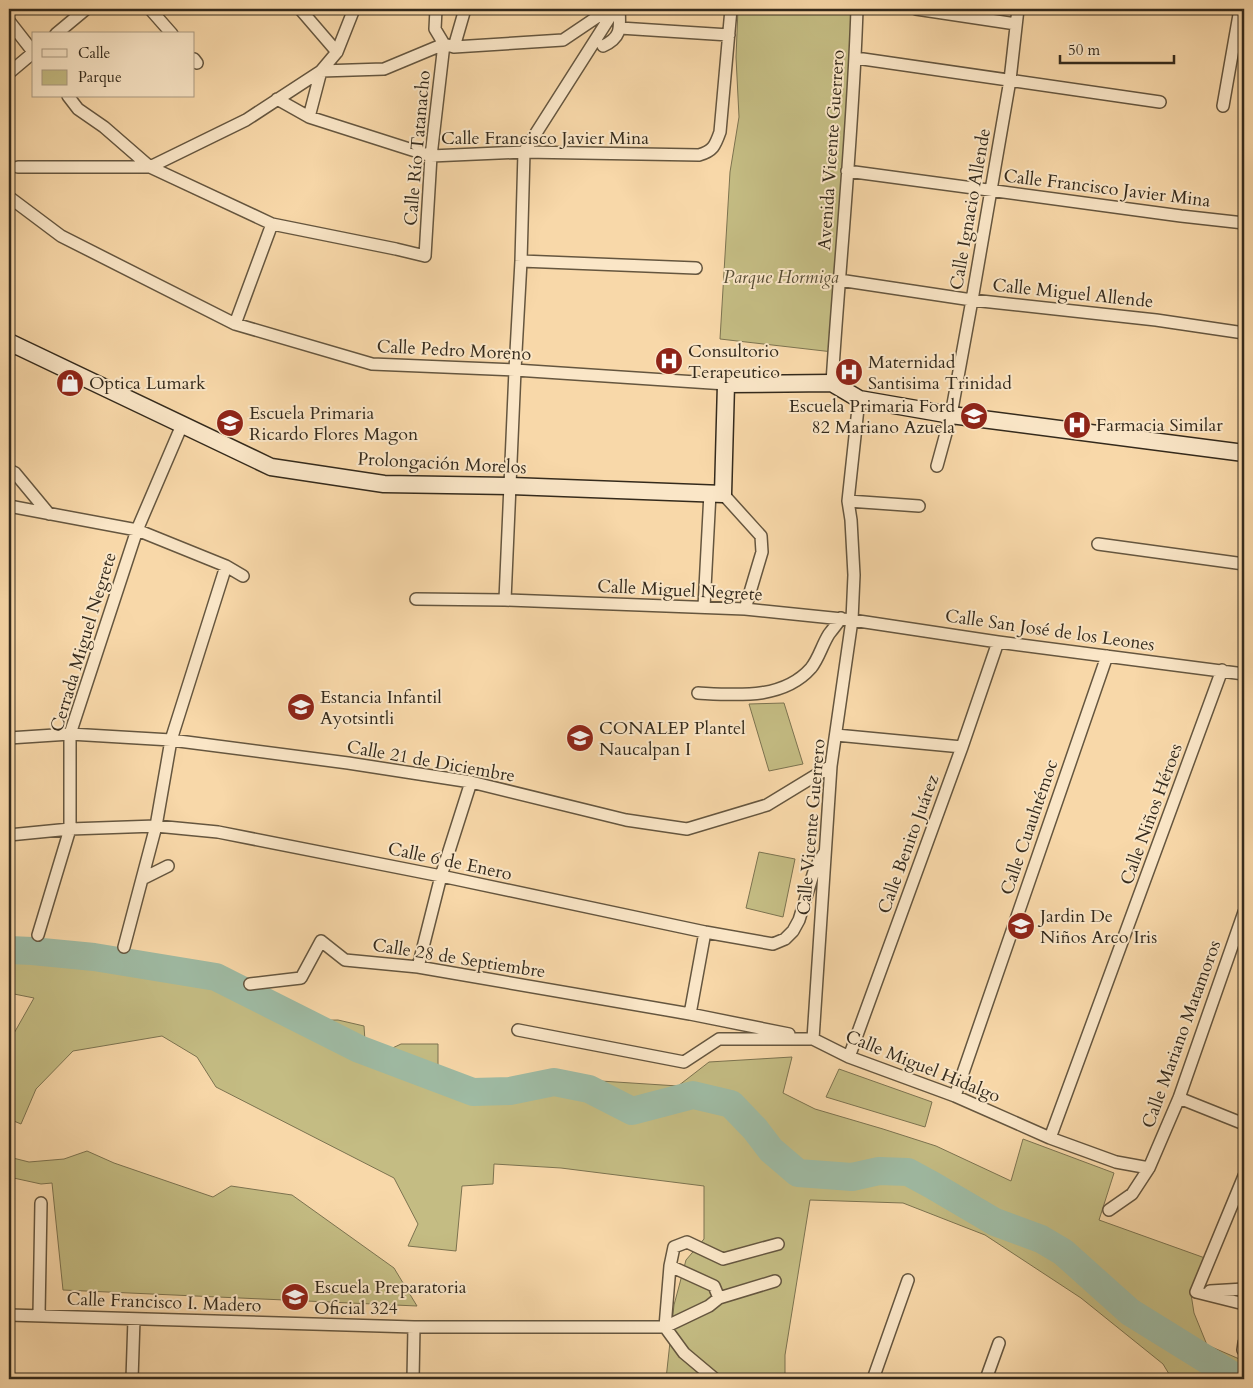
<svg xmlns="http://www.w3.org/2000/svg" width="1253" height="1388" viewBox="0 0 1253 1388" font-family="Cardo,serif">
	<rect width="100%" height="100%" fill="#f8d8a9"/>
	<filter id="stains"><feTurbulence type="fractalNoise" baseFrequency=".004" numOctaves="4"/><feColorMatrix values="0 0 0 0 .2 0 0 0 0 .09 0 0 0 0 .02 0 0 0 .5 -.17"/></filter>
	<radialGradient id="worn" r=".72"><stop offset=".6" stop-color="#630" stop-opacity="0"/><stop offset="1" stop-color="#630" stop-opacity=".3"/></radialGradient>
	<path fill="#c4bc83" stroke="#7c7350" d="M738 9H854L833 352 720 339 730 172 739 117 736 57Z
		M784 703 803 764 769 771 749 704Z
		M759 852 795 859 783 917 746 908Z
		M9 951 108 970 196 980 276 1021 338 1020 364 1026 365 1041 384 1052 401 1044H438V1083L475 1087 554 1078 678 1086 709 1062 792 1057 783 1093 815 1109 883 1129 936 1146 1011 1181 1023 1139 1114 1173 1099 1220 1205 1258 1191 1294 1194 1313 1207 1345 1244 1361V1379H1172L1163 1364 1081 1298 985 1235 903 1203 810 1200 785 1355V1379H666L674 1305 686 1260 704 1239V1186L561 1168 494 1164 493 1184 462 1186 456 1251 408 1246 418 1224 394 1178 216 1087 197 1057 162 1036 73 1051 36 1089 21 1124 9 1119V1047L13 1035 34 998 9 993Z
		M839 1069 932 1102 925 1127 826 1097Z
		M87 1151 114 1163 213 1197 231 1186 292 1195 394 1268 417 1306 63 1290 52 1183 41 1184 9 1177V1157L29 1162 64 1159Z"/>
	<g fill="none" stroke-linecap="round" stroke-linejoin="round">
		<path stroke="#9fbba4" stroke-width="28" d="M9 950 32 951 94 957 216 977 359 1049 473 1092 510 1091 554 1082 589 1089 632 1111 693 1095 731 1104 755 1129 771 1150 798 1173 852 1177 879 1171 908 1172 932 1185 995 1222 1041 1239 1063 1252 1130 1312 1238 1379"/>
		<g stroke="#65563f" stroke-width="14">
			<path id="street" d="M150 9 172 34
				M300 9 337 52
				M436 9 435 29 444 44
				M916 9 1016 24
				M9 21 34 53
				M620 28 729 35
				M56 34 86 9
				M444 44 454 47 563 40 609 9
				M603 46C622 37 620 28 619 9
				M454 47 465 9
				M856 58 1160 102
				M194 59 197 63
				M321 71 384 69 444 44
				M9 73 34 52
				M68 96 78 109 104 127 150 167 272 224 396 249 425 256 431 156 444 44
				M277 99 309 117 431 156 524 152 699 155C713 151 715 146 720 132L731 9
				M1223 106 1240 9
				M309 117 321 71 337 52 354 9
				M18 167H150L246 120 321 71
				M847 171 1181 216 1244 223
				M9 197 61 236 235 324 372 364 515 370 726 384
				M521 261 696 268
				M839 280 972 300 1156 320 1244 333
				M235 324 272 224
				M832 383C840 258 853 134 857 9
				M937 466 951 415 972 300 1010 80 1018 9
				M9 470 15 473 49 514
				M723 494 761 536 762 552 745 609
				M848 501 919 506
				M9 506 137 530 226 566 243 576
				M1098 544 1244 564
				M416 599 505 600 745 609 852 620 998 642 1244 674
				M505 600 515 370 521 261 524 152 615 9
				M704 607 710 493
				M698 693C736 695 783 700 811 668 819 658 822 645 829 634 833 629 837 624 841 618
				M836 735 962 747
				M9 738 70 734 171 740 348 763 471 782 626 820 687 829 767 805 831 766
				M9 835 70 829 156 826 218 832 441 876 705 932 773 944 785 939 793 931 799 920 815 868 825 852
				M142 879 168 866
				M38 935 70 829V734L137 530 182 425
				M124 947 156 826 171 740 226 566
				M418 967 441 876 471 782
				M250 984 301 978 321 941 345 960 418 967 690 1014 789 1034
				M690 1014 705 932
				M518 1030 684 1062 719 1039H813L849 1057 955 1096 1050 1138 1116 1162 1149 1168
				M813 1039 831 766 852 620 854 575 851 520 848 501 859 399
				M849 1057 962 747 998 642
				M955 1096 1107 656
				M1179 1098 1244 1124
				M1050 1138 1222 670
				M1109 1210 1132 1194 1149 1168 1179 1098 1244 912
				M670 1266 714 1286 719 1298
				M1210 1291 1244 1289
				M1196 1292 1244 1176
				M1196 1292 1244 1304
				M9 1315 414 1327H665L709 1306 719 1298 775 1281
				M39 1315 41 1203
				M665 1327 670 1266 674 1247 687 1242 723 1259 778 1244
				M665 1327 684 1353 715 1379
				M1243 1350 1244 1343
				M132 1379 134 1319
				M413 1379 414 1327
				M873 1379 908 1280
				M986 1379 999 1343"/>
		</g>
		<g stroke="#342a1c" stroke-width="19">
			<path id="secondary" d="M9 349 11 343 271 467 384 484 511 486 723 494 726 384 832 383 859 399 951 415 1244 453"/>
		</g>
		<use href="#street" stroke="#fae6c7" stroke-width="11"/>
		<use href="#secondary" stroke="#fae6c7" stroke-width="16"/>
	</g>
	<defs>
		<g id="hospital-disc" transform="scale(1.4375)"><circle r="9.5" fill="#8f2418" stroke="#fae6c7"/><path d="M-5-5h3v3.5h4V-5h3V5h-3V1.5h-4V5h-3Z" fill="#fff"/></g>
		<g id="shop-disc" transform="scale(1.4375)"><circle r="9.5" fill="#8f2418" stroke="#fae6c7"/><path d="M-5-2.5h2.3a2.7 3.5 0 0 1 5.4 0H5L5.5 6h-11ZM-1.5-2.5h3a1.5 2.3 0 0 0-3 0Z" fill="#fff"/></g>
		<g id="school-disc" transform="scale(1.4375)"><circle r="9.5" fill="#8f2418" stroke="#fae6c7"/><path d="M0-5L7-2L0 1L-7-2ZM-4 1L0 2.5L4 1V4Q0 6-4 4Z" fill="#fff"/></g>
	</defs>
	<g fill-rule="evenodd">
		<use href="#hospital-disc" x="669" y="361"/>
		<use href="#hospital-disc" x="849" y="372"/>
		<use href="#shop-disc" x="70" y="383"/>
		<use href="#school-disc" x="974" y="416"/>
		<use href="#school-disc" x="230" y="423"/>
		<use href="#hospital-disc" x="1077" y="425"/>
		<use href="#school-disc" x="301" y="707"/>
		<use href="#school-disc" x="580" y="738"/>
		<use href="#school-disc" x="1021" y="926"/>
		<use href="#school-disc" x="295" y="1297"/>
	</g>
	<g text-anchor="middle" stroke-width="4" stroke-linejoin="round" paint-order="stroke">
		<g font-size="18" fill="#342a1c" stroke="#fae6c7">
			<text x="545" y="144">Calle Francisco Javier Mina</text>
			<text transform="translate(417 148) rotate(-85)" y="6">Calle Río Tatanacho</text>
			<text transform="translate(831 150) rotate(-86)" y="6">Avenida Vicente Guerrero</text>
			<text transform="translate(1107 188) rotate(7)" y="6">Calle Francisco Javier Mina</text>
			<text transform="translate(970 209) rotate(-80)" y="6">Calle Ignacio Allende</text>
			<text transform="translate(1073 293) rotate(6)" y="6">Calle Miguel Allende</text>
			<text transform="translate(454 350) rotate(3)" y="6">Calle Pedro Moreno</text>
			<text transform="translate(442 463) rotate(3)" y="6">Prolongación Morelos</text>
			<text transform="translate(680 590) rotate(3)" y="6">Calle Miguel Negrete</text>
			<text transform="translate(1050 630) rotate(8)" y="6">Calle San José de los Leones</text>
			<text transform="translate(83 642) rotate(-73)" y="6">Cerrada Miguel Negrete</text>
			<text transform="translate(431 761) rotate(10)" y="6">Calle 21 de Diciembre</text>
			<text transform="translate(1151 814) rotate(-70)" y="6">Calle Niños Héroes</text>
			<text transform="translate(811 827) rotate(-85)" y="6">Calle Vicente Guerrero</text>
			<text transform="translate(1029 827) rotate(-71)" y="6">Calle Cuauhtémoc</text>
			<text transform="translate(908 844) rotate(-70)" y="6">Calle Benito Juárez</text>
			<text transform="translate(450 861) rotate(12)" y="6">Calle 6 de Enero</text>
			<text transform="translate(459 958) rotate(9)" y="6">Calle 28 de Septiembre</text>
			<text transform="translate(1181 1034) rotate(-70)" y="6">Calle Mariano Matamoros</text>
			<text transform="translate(923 1066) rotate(22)" y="6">Calle Miguel Hidalgo</text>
			<text transform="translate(164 1302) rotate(2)" y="6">Calle Francisco I. Madero</text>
		</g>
		<g font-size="18" font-style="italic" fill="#584e36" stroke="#fae6c7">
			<text x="781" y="283">Parque Hormiga</text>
		</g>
		<g font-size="18" fill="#342a1c" stroke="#fae6c7" text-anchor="start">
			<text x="688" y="357">Consultorio<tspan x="688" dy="21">Terapeutico</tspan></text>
			<text x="868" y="368">Maternidad<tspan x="868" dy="21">Santisima Trinidad</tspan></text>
			<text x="89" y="389">Optica Lumark</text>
			<text x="955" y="412" text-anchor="end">Escuela Primaria Ford<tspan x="955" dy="21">82 Mariano Azuela</tspan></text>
			<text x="249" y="419">Escuela Primaria<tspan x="249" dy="21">Ricardo Flores Magon</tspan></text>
			<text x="1096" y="431">Farmacia Similar</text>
			<text x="320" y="703">Estancia Infantil<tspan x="320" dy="21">Ayotsintli</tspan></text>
			<text x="599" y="734">CONALEP Plantel<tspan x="599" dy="21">Naucalpan I</tspan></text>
			<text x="1040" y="922">Jardin De<tspan x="1040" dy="21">Niños Arco Iris</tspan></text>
			<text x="314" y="1293">Escuela Preparatoria<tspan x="314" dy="21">Oficial 324</tspan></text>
		</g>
	</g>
	<rect width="1253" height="1388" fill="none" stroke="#f8d8a9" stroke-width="30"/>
	<rect x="10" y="10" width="1233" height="1368" fill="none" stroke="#342a1c" stroke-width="2.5"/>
	<rect x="15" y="15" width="1223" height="1358" fill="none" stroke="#342a1c"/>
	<rect x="32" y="32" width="162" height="65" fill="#fae6c7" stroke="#ab9b83"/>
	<rect x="42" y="49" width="25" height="8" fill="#fae6c7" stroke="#ab9b83"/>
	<text x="78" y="58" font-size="15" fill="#342a1c">Calle</text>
	<rect x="42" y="70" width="25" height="15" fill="#c4bc83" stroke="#ab9b83"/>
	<text x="78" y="82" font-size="15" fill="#342a1c">Parque</text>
	<path d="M1060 55v8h114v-8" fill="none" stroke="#342a1c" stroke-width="2.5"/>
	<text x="1068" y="55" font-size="15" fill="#342a1c" stroke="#fae6c7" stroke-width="4" paint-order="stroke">50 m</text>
	<rect width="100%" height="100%" filter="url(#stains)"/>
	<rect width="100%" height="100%" fill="url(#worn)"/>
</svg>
